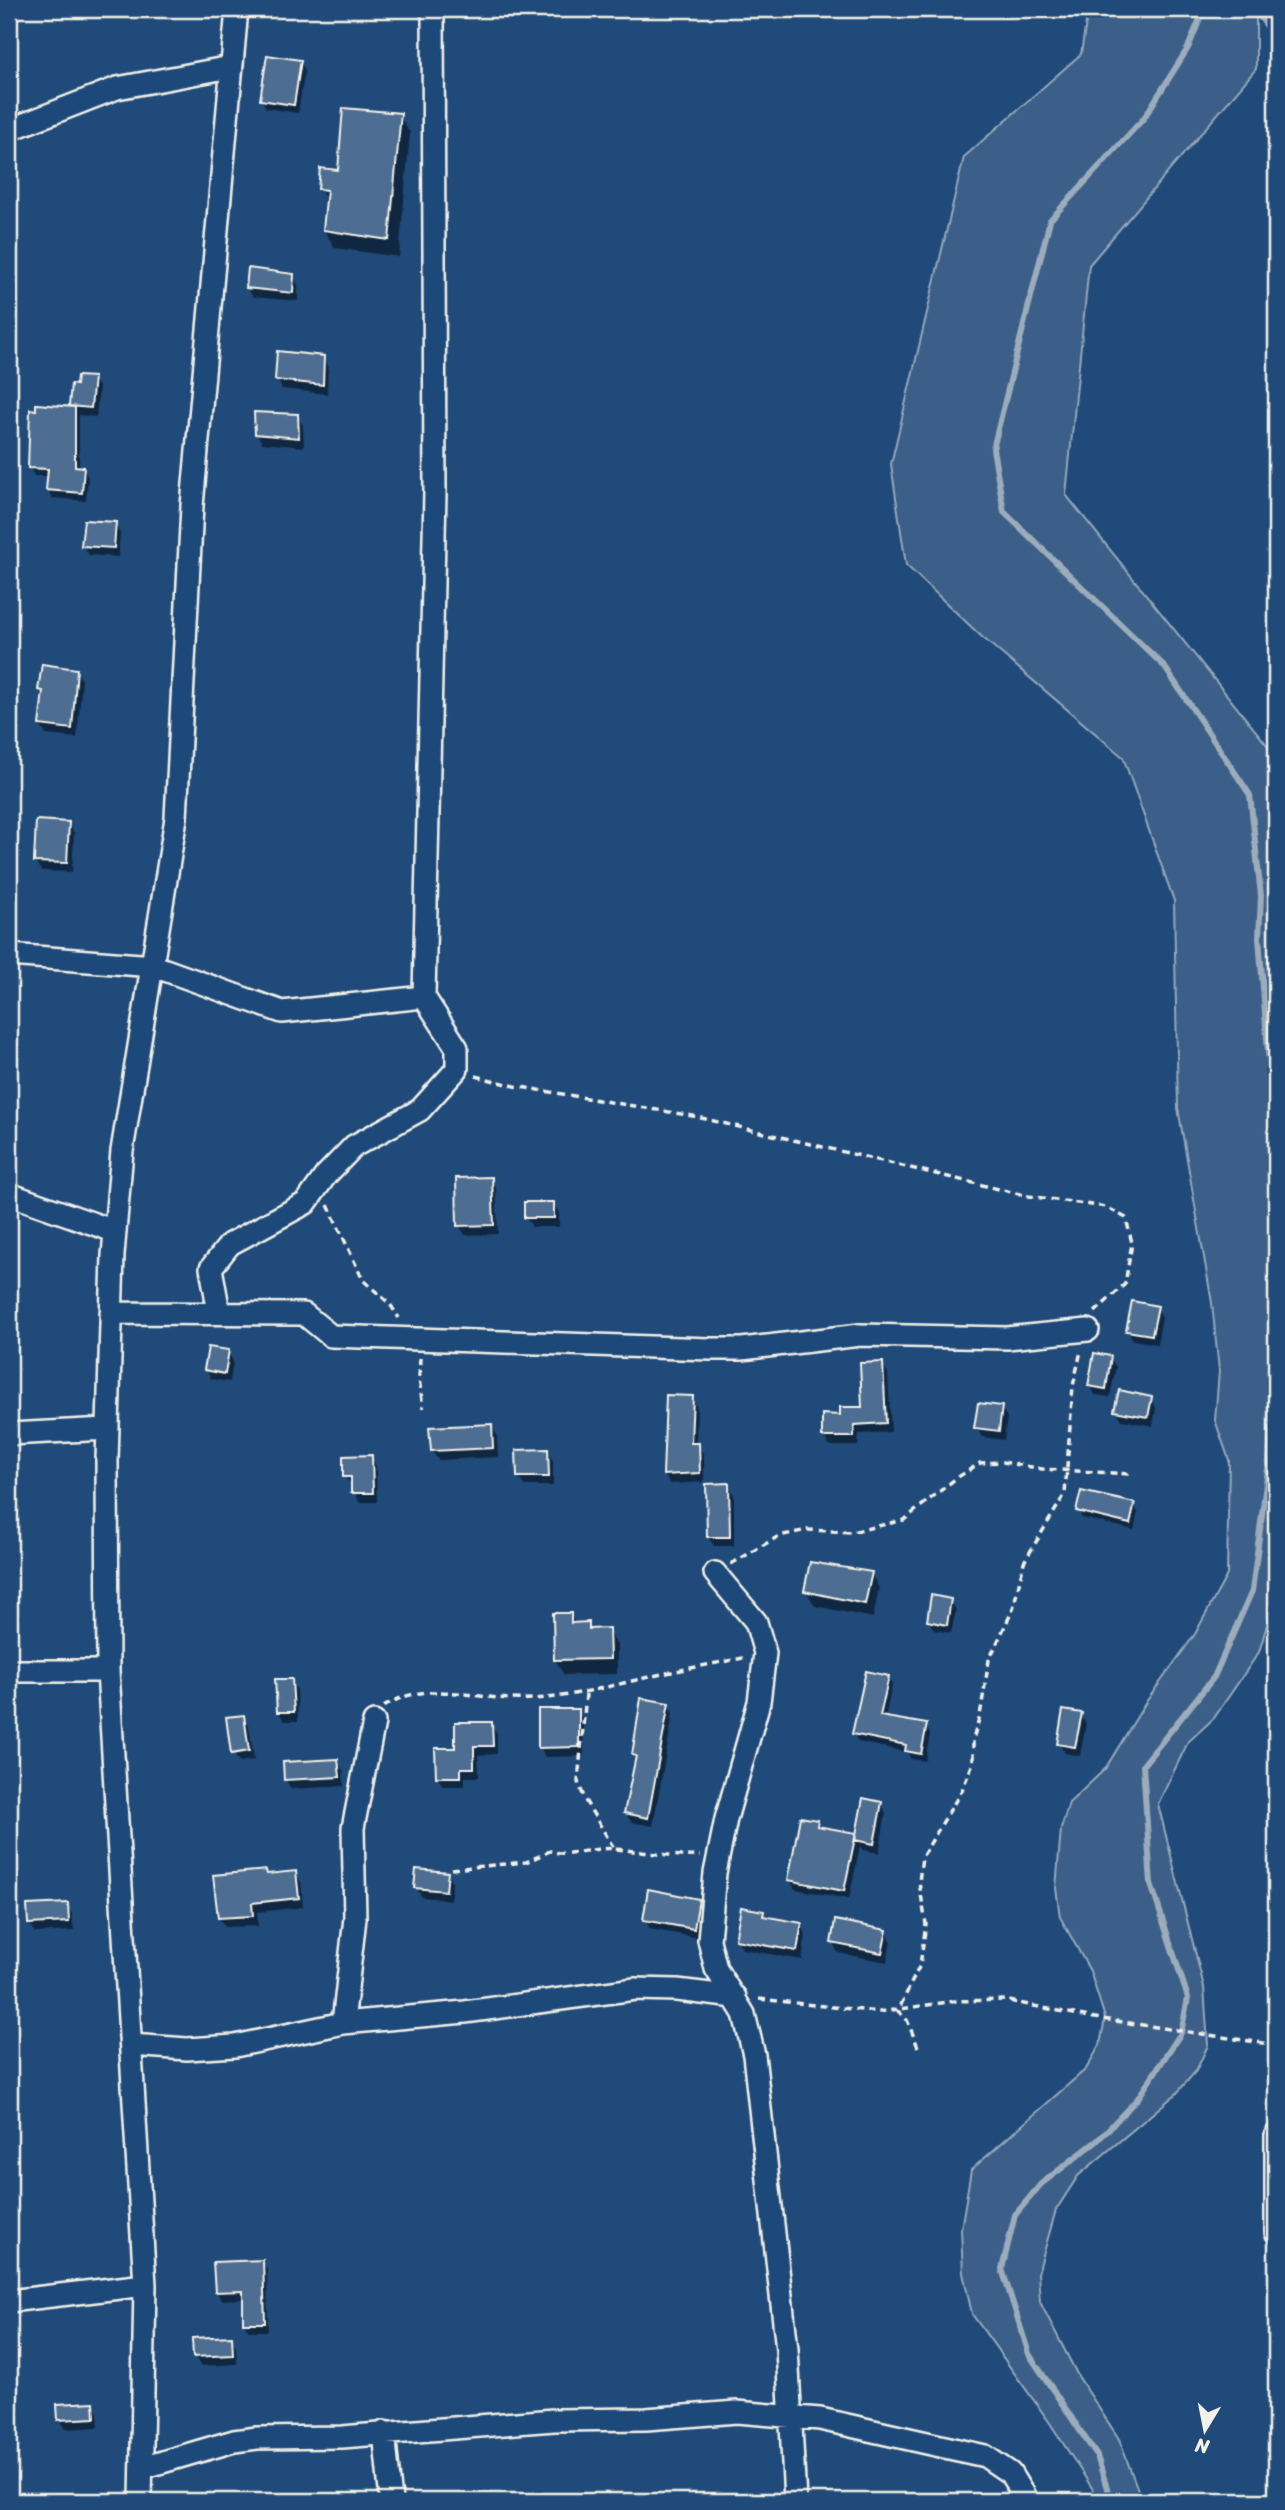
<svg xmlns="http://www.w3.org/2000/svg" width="1285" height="2510" viewBox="0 0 1285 2510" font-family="Sriracha,sans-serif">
	<rect width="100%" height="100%" fill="#1f4a7a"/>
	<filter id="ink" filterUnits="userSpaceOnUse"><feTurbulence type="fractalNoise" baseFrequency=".0143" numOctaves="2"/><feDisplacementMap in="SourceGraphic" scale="14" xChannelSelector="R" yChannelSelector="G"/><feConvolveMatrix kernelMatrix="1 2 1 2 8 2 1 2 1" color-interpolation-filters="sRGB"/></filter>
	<g filter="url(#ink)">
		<path fill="#3a5f88" stroke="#97a8b8" stroke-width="2" d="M1088 9H1256V69L1089 265 1066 495 1276 756V1594L1259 1652 1214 1718 1188 1742 1158 1804 1204 1987 1208 2045 1196 2071 1177 2093 1078 2176 1056 2210 1038 2273 1040 2302 1078 2376 1119 2439 1142 2501H1097L1092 2488 1050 2423 972 2314 963 2273 961 2229 971 2170 1086 2069 1100 2045 1105 2018 1090 1971 1060 1917 1056 1888 1061 1829 1069 1803 1105 1769 1146 1702 1195 1634 1227 1575 1229 1460 1215 1420 1219 1371 1212 1303 1178 1108 1174 901 1123 757 982 637 906 565 891 464 964 157 1081 54Z"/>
		<path fill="#0007" d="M175 9H209L208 15Z
			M300 62 305 70 298 113 266 108 261 99Z
			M399 115 410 133 399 257 335 248 324 230 328 202 319 188Z
			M293 276 298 285V301L253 297 247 288Z
			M323 358 328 367 327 394 282 389 277 379Z
			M93 379 99 388 96 417 79 415V468H83L88 477 86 501 52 498 48 490 49 476H34L30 468 72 408 78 386Z
			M297 416 303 425 304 447 262 443 257 433Z
			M115 524 120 533 118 557 89 555 83 546Z
			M76 671 82 680 77 738 46 735 40 725 44 697 40 690Z
			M68 823 74 833 72 872 41 871 35 861Z
			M491 1178 496 1188 498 1234 465 1235 459 1225Z
			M553 1203 559 1213V1227H532L526 1218Z
			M1156 1307 1162 1317 1157 1344 1133 1340 1128 1330Z
			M228 1352 233 1361 230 1382 211 1379 206 1370Z
			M1110 1358 1116 1367 1110 1397 1095 1395 1090 1385Z
			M882 1364 888 1373 891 1432 859 1434 858 1446H829L824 1436 841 1416 864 1409Z
			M692 1398 697 1407 696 1445 704 1454V1482L670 1484 664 1474Z
			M1151 1398 1156 1408 1153 1426 1122 1420 1116 1410Z
			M1001 1408 1007 1417 1004 1440 982 1437 976 1427Z
			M491 1426 497 1435 498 1457 438 1460 432 1451Z
			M547 1451 553 1461V1486H524L519 1477Z
			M371 1457 376 1466 377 1502H359L353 1486 345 1477Z
			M728 1485 734 1495V1546H714L708 1537Z
			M1134 1505 1138 1512 1134 1530 1082 1518 1078 1510Z
			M871 1573 879 1588 873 1618 815 1606 806 1591Z
			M950 1600 956 1610 951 1633 934 1630 929 1621Z
			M570 1615 576 1624H588L592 1630H608L617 1645V1674L564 1675 555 1660Z
			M888 1677 892 1685 885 1719 926 1726 930 1734 925 1761 911 1759 907 1752 858 1742 854 1734Z
			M291 1680 297 1690 298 1721H284L279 1712Z
			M668 1704 673 1714 653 1826 631 1822 626 1813 637 1759 634 1755Z
			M578 1711 583 1720 584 1756 545 1757 540 1747Z
			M1080 1714 1086 1724 1080 1756 1065 1753 1059 1744Z
			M243 1717 249 1726 254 1760 239 1762 233 1753Z
			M491 1724 497 1733V1754L478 1755 479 1777H465V1786H443L437 1776 457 1749Z
			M337 1761 343 1770 344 1786 291 1789 286 1780Z
			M881 1803 886 1813 879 1853 863 1850 860 1846 849 1899 795 1889 790 1880 817 1822 821 1828 855 1835 857 1839Z
			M295 1873 301 1882 303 1907 257 1912 258 1926 225 1927 219 1918Z
			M447 1873 452 1883 451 1900 422 1897 416 1888Z
			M698 1900 704 1910 699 1938 650 1929 645 1919Z
			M67 1905 72 1914 74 1931 35 1933 30 1924Z
			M763 1913 766 1919 801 1925 806 1934 802 1960 742 1949 737 1939Z
			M886 1932 891 1941 887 1962 838 1953 833 1943Z
			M262 2262 267 2270 268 2331H249L244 2323V2299L221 2300 217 2292Z
			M231 2338 236 2347 237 2364 200 2366 195 2356Z
			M93 2403 98 2413 99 2427 65 2429 60 2419Z"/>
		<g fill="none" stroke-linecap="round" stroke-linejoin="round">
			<path stroke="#9cacbb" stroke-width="6" d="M1204 9 1188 48 1144 118 1050 220 993 449 1004 512 1164 666 1250 795 1261 896 1259 938 1276 1151
				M1254 9 1276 38
				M1111 2501 1097 2456 1029 2354 1002 2269 1015 2215 1041 2184 1097 2141 1138 2098 1181 2033 1188 1998 1151 1884 1143 1765 1214 1677 1252 1591 1269 1461 1276 1329"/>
		</g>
		<path fill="#4d6e92" stroke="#f4f1e8" stroke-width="2" d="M267 55 301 60 294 105 260 100Z
			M343 108 401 113 389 240 323 230 327 190 318 189 320 168 338 170Z
			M248 268 294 274 293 293 246 288Z
			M277 351 324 356 323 385 275 380Z
			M77 376 94 377 91 408 69 406 71 384 76 385Z
			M36 404 75 407V466L84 467 82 493 46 490 48 469 28 468 30 409 36 410Z
			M254 412 298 414 299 438 255 434Z
			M84 520 116 522 114 548 81 546Z
			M42 664 77 669 72 729 39 725 43 691 38 690Z
			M36 820 69 822 67 863 34 862Z
			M492 1177 494 1225 457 1226 456 1178Z
			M524 1202H554V1218H524Z
			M1132 1301 1158 1306 1152 1335 1126 1331Z
			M208 1347 229 1350 225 1374 204 1370Z
			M1094 1353 1111 1356 1106 1389 1088 1386Z
			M883 1362 886 1423 854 1425V1437H822V1414L840 1415V1407H862L860 1363Z
			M1119 1390 1152 1397 1148 1417 1114 1411Z
			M666 1395 693 1396 691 1443H699L700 1473 663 1475Z
			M978 1403 1002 1406 999 1431 974 1428Z
			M492 1424 493 1448 431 1451 429 1427Z
			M548 1449 549 1477H517L516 1450Z
			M372 1455 373 1493H351V1477H343V1456Z
			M729 1483 730 1537H707L706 1484Z
			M1081 1491 1135 1503 1130 1524 1076 1511Z
			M810 1562 872 1572 865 1604 804 1591Z
			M931 1595 951 1599 947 1625 927 1621Z
			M553 1613H571V1623L589 1622V1629L609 1628 610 1659 554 1660Z
			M866 1671 889 1676 880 1716 927 1724 921 1754 905 1751 906 1745 852 1734Z
			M275 1679H292L294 1712H277Z
			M641 1698 669 1703 648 1818 624 1813 636 1756 632 1755Z
			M538 1709H579V1747L538 1748Z
			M1063 1710 1082 1713 1075 1747 1057 1744Z
			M244 1715 249 1751 231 1754 226 1717Z
			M455 1722H492L493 1746H474V1768H461V1777H436L435 1748H455Z
			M338 1759 340 1777 284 1780 283 1762Z
			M863 1798 882 1802 874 1844 855 1840Z
			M800 1817 818 1820 817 1826 856 1833 844 1891 788 1880Z
			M416 1869 448 1872 446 1891 414 1888Z
			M266 1870 267 1874 296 1871 299 1898 252 1903 253 1916 218 1918 213 1875Z
			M648 1889 699 1899 694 1929 643 1920Z
			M68 1903 69 1922 28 1924 27 1905Z
			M741 1907 764 1911 763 1916 802 1923 797 1951 735 1940Z
			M835 1920 887 1930 882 1953 831 1943Z
			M263 2260 265 2323H243V2291L215 2292 213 2262Z
			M232 2336 233 2355 193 2357 192 2338Z
			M94 2402 95 2418 58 2420 57 2404Z"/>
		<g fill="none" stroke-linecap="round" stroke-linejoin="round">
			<g stroke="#f4f1e8" stroke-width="26">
				<path id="minor" d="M9 130 117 88 231 67
					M9 955 154 966 282 1012 424 997
					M9 1194 114 1231
					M219 1312 211 1268 230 1244 306 1203 326 1175 354 1146 420 1110 457 1069V1048L424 997 435 492 433 9
					M111 1313 304 1314 331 1336 710 1349H742L860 1335 1007 1338 1088 1330
					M9 1434 107 1429
					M715 1573 756 1622 765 1653 759 1702 726 1819 715 1873 709 1940 716 1969 744 2014 754 2055 787 2349 795 2501
					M9 1671H108
					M343 2023 355 1918 353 1828 374 1722
					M131 2045 187 2049 235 2046 343 2023 465 2012 635 1989 677 1990 735 1997
					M1276 2135V2232
					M9 2301 145 2285
					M384 2432 391 2501
					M142 2468 234 2441 257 2438 342 2437 554 2420 646 2419 737 2412 820 2419 985 2456 1010 2473 1027 2501
					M141 2501 145 2285 108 1671 107 1461 113 1255 122 1151 176 818 192 506 237 9"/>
			</g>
			<path stroke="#f4f1e8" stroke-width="3.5" stroke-dasharray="7 5" stroke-linecap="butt" d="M476 1076 515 1086 693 1116 1028 1196 1106 1207 1126 1218 1132 1243 1125 1284 1095 1312
				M328 1205 363 1280 390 1304 399 1318
				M420 1358 419 1378 423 1408
				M731 1564 779 1536 807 1530 852 1532 904 1520 955 1479 980 1463 1003 1462 1042 1469 1130 1474
				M586 1694 578 1782 586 1802 614 1848
				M384 1707C423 1680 467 1697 510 1699 553 1701 590 1691 632 1681 668 1672 706 1665 743 1658
				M451 1869 526 1862 550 1851C571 1858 594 1846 616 1849 645 1852 670 1857 700 1856
				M759 1999 879 2012 955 2001 1004 2000 1089 2017 1276 2045
				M918 2047 907 2020 898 2011 920 1965 926 1924 919 1882 922 1857 962 1790 973 1763V1739L980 1716 989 1660 1013 1609 1024 1562 1065 1494 1073 1386 1081 1351"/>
			<use href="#minor" stroke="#1f4a7a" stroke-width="21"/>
		</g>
	</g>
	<rect width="1285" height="2510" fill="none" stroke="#1f4a7a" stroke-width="35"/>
	<rect x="18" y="18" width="1250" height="2475" fill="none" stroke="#f4f1e8" stroke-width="2.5" filter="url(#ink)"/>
	<g transform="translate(1205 2430) rotate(190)" stroke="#1f4a7a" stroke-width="5" paint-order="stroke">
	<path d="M0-5L12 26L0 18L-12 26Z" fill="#f4f1e8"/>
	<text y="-10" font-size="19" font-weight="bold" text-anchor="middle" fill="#f4f1e8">N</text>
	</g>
</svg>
